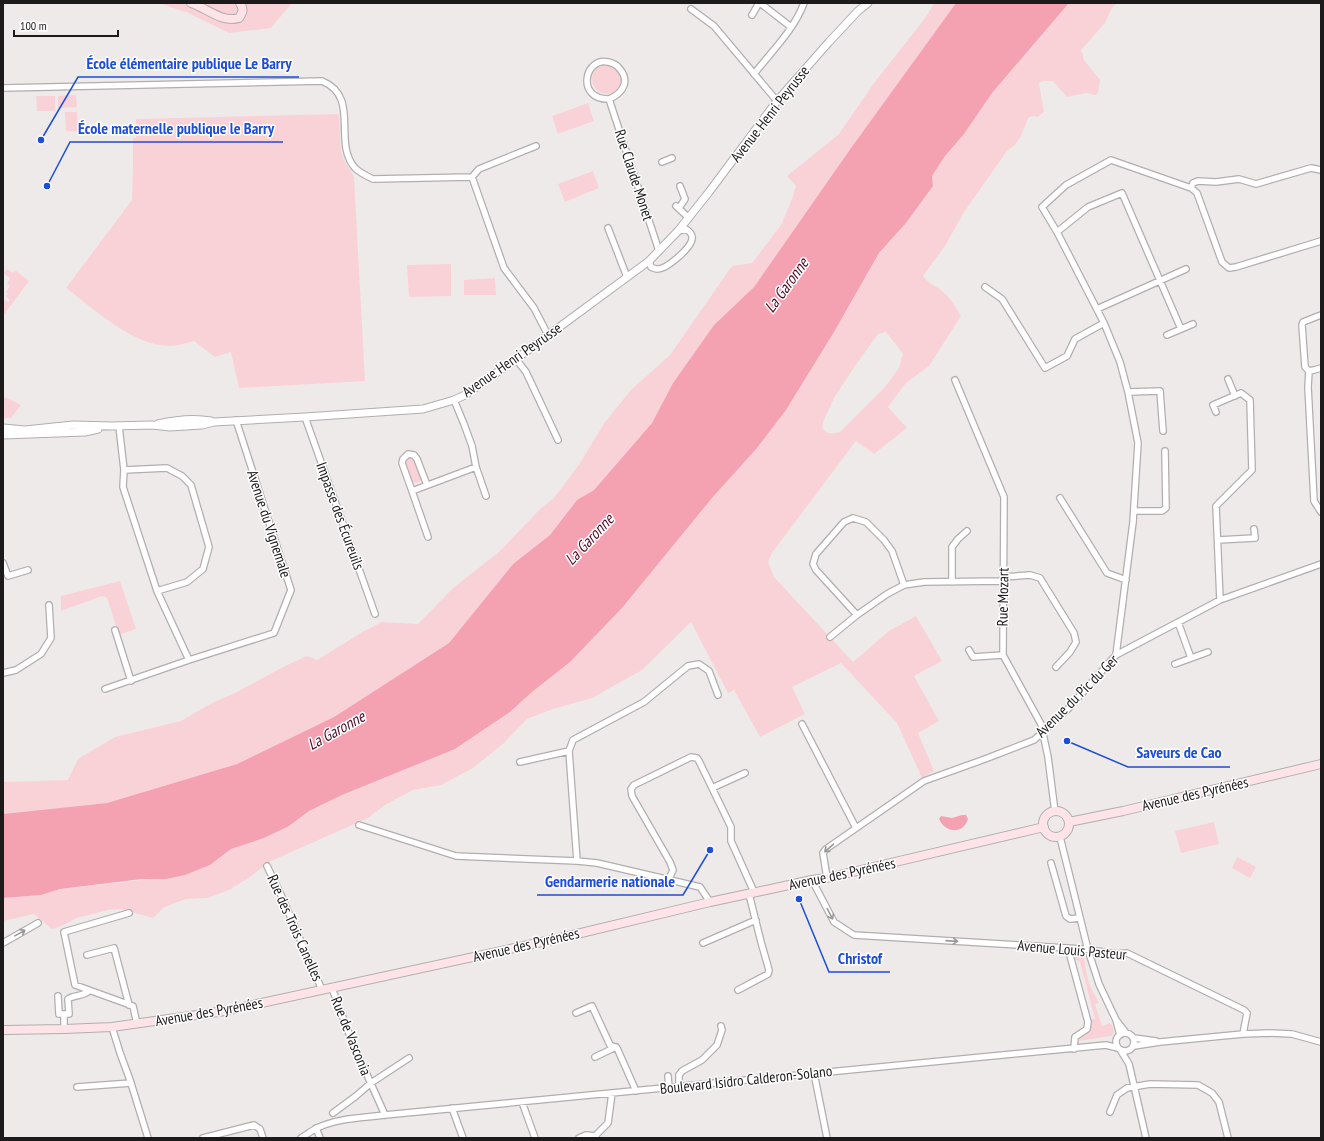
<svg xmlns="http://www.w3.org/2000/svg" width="1324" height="1141" viewBox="0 0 1324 1141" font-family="'PT Sans Narrow',sans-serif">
	<rect width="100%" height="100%" fill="#efeaea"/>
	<path fill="#f9d2d8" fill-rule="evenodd" d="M159 3H292L271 28 229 33 188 13Z
		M934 3H956L851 148 754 287 714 325 673 383 652 423 594 490 577 500 550 535 513 564 449 643 334 717 237 764 107 803 3 814V782L68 780 78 759 115 737 181 721 214 702 235 693 283 667 307 656 317 660 364 631 382 622 418 624 453 588 499 552 541 508 553 499 578 466 605 422 631 390 670 355 732 266 752 263 781 225 792 199 796 186 787 176 839 134 874 83 926 17Z
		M1069 3H1117L1112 8 1105 23 1081 50 1084 60 1100 80 1098 93 1095 95 1086 93 1067 97 1053 81H1043L1039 83 1044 112 1038 117 1032 116 1028 118 1021 136 1015 145 1007 151 964 212 945 246 923 276C928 283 935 286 941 290 950 297 955 306 961 316L929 366 906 383 888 407 907 428 874 454 856 441 772 553 768 562 774 577 853 662 889 631 916 616 942 661 914 676 939 721 918 733 934 771 922 778 897 723 841 663 792 687 805 714 760 737 734 690 728 693 691 622 642 670 592 698 553 709 527 719 504 743 473 768 441 785 413 790 385 805 368 818 269 862 250 877 229 890 208 898 186 899 175 903 163 908 153 918 121 909 108 910 77 918 59 927 52 929 34 914 3 921V898L41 895 60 889 185 875 210 865 231 849 264 838 289 826 309 811 342 795 455 749 510 712 532 692 570 662 622 608 712 498 757 448 786 410 834 332 879 253 906 223 933 186 932 176 945 156 964 134 992 93ZM886 332 903 354 899 368 885 387 840 432C833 434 827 435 822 428L824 420 834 398 855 366 878 334Z
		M592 79a15 15 0 1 1 30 0a15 15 0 1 1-30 0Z
		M76 95 77 107 58 108V96Z
		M36 96H55V111H37Z
		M588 103 594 121 558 134 552 116Z
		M65 112H77L78 131H66Z
		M339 114C340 127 339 142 342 155 344 164 351 169 354 177L365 381 239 388 231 352 215 357 194 341C186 343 178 346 170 346 133 346 94 309 66 288L132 200 133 164V138H136V119Z
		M593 171 599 188 565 202 558 184Z
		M451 264V296L409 297 407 265Z
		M7 269 13 273 15 270 29 281 3 316 4 310 3 308V302L5 300 8 302 10 300 6 296 8 294 6 292 10 286 7 284 10 278 3 273Z
		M495 278 496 295H464V280Z
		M5 397 21 405 11 418H3V400Z
		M409 457 414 459 421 478V480L417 483 412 482 411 480 405 463 407 458Z
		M120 581 136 629 121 634 120 638 107 598 102 596 61 611V596Z
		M1214 822 1219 844 1181 853 1175 831Z
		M1237 857 1256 867 1250 878 1232 868Z
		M1074 953 1081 954 1084 958 1086 971 1090 986 1099 1003 1095 1004 1102 1026 1110 1023C1114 1028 1116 1032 1111 1036L1079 1041C1082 1030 1094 1034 1090 1019H1095L1080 962 1073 958Z"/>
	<path fill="#f4a2b2" d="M956 3H1069L992 93 964 134 945 156 932 176 933 186 906 223 879 253 834 332 786 410 757 448 712 498 622 608 570 662 532 692 510 712 455 749 342 795 309 811 289 826 264 838 231 849 210 865 185 875 166 879H142L60 889 41 895 3 898V814L107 803 237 764 334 717 449 643 513 564 550 535 577 500 594 490 652 423 673 383 714 325 754 287 851 148Z
		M962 815H966L968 819C963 835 945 833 939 819L941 816 952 818Z"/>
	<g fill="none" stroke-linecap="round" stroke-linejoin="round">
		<g stroke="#b2adae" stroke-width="8">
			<path id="minor" d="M760 3 791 27
				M691 9 714 26 777 101
				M752 15 759 3
				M754 74C771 52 794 30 804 3
				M3 88 322 81C361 97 332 142 355 168 360 173 367 176 373 179L472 177
				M609 99C576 100 584 57 608 62 613 63 616 64 619 68 630 80 624 93 609 99L659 251
				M662 162 672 158
				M472 177 504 268 534 308 548 335
				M472 177 479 169 536 146
				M1191 188 1193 183 1198 181 1216 182 1239 179 1256 184 1311 168 1321 170
				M676 206 689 218
				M679 208 685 199 680 186
				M608 228 627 277
				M1057 232 1088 207 1122 193 1181 329
				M649 261 651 267C653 268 655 269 657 269 666 270 691 248 692 239 693 234 689 231 686 229L678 231
				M985 287 1002 299 1045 368 1067 356 1075 339 1104 323
				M1097 309 1186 269
				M1321 315 1303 322 1302 325 1305 367 1309 371 1314 370 1321 368
				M1167 335 1193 324
				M516 359 526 372 558 440
				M1309 371 1308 387 1314 501 1321 512
				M1228 379 1235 396
				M955 380 1004 497 1003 655 1041 724 1048 757 1055 812
				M1128 392 1160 391 1163 431
				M454 400 464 424 472 446 476 467 486 496
				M1216 412 1213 405 1241 393 1250 400 1252 470 1216 506 1220 600
				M305 417 375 614
				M119 426 124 470 123 487 157 591 189 660
				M124 470 167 468 182 476 191 485 209 547 203 569 187 582 157 591
				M412 491 402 463 403 459 408 454 414 455 417 459 427 485
				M1060 498 1107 573 1126 580
				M1134 511H1162L1166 508 1165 451
				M428 537 412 491 476 467
				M1218 540 1255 538 1254 529
				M3 563 8 576 28 570
				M1004 577 1030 575 1040 578 1074 633 1076 642 1070 652 1056 667
				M952 582V547L958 539 967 531
				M857 615 816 570 813 564 816 554 844 522 853 518 866 522 884 540 892 551 904 585
				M1178 622 1191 658
				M115 630 131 681
				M830 637 857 615 887 594 904 585 924 582 1004 581
				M969 650 973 657 1003 655
				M1116 655 1133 522 1138 443 1128 392 1120 362 1104 323 1057 232 1042 207 1066 185 1111 160 1191 188 1197 193 1222 262 1229 268 1236 267 1321 241
				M1175 664 1208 652
				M3 673 16 670 41 654 51 638 49 605
				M105 689 189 660 274 633 291 590 236 420
				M802 724 856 828
				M520 762 569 751
				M712 788 745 773
				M359 825 456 856 577 861 597 863 700 887 710 902
				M1060 837 1088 950 1099 984 1116 1020 1120 1035
				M577 861 569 751 573 740 644 702 688 666 699 664 709 671 718 695
				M1051 863 1066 916 1070 919 1079 918
				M267 866 281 895 322 990
				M827 878 823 853 826 849 924 781 985 759 1034 740 1068 709 1116 655 1220 600 1321 564
				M669 879 673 870 670 862 632 796 631 789 634 785 691 757 697 758 699 761 731 827V841L754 892
				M812 880 834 922 854 935 1083 949 1117 954 1127 953 1244 1010 1247 1013 1243 1034
				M129 913 64 932 75 985 133 1006 137 1024
				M3 943 38 923
				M703 943 756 920
				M1068 948 1088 1022 1087 1029 1075 1037 1074 1049
				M87 955 114 948 129 1005
				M332 988 351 1039 385 1115
				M738 990 768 974 769 970 761 942 749 894
				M58 996 59 1014H69L68 999C74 995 84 996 89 991
				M576 1013 592 1006 610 1045 617 1048 636 1091
				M64 1014V1029
				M1116 1020 1126 1033
				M112 1027 120 1053 130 1080 148 1138
				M1116 1042a9 9 0 1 1 18 0a9 9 0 1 1-18 0Z
				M1134 1038 1156 1041
				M1134 1046 1160 1042 1243 1034 1269 1033 1292 1034 1321 1042
				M1121 1051 1129 1064 1146 1138
				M595 1057 616 1047
				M814 1073 827 1138
				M668 1076 669 1088
				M77 1087 131 1083
				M679 1087V1075L682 1071 702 1060 717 1045 722 1030 721 1026
				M522 1102 535 1138
				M452 1108 463 1138
				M1110 1112 1117 1095 1127 1088 1150 1084 1198 1085 1212 1093 1219 1102 1228 1138
				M333 1113 356 1096 371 1083 409 1058
				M316 1128 320 1138
				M203 1138 254 1125 260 1129 263 1138
				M301 1138C306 1135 311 1131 317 1128 338 1118 362 1118 385 1115L1106 1045 1118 1048
				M579 1138 586 1135 596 1136
				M593 1138 608 1123 612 1093"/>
		</g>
		<g stroke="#b2adae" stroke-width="9">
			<path id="tertiary" d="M158 424C175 420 194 418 211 421
				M3 428 25 430 73 425 112 426 152 425 170 427 202 425 214 422 305 417 423 409 454 400 465 395 516 359 649 261 678 231 709 192 777 101 829 42 858 11 868 3
				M3 435 85 432 98 429"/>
		</g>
		<g stroke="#b2adae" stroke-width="10">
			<path id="secondary" d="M191 3C207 8 221 23 239 18 243 12 244 9 240 3
				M1043 824a13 13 0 1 1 26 0a13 13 0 1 1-26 0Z
				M1069 822 1123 811 1321 764
				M3 1030 64 1029 112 1027 225 1011 556 939 710 902 812 880 827 878 1044 827"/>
		</g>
		<use href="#minor" stroke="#fff" stroke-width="5.5"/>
		<use href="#tertiary" stroke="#fff" stroke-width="7"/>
		<use href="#secondary" stroke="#fee4e9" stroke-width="8"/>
	</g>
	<defs><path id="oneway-shaft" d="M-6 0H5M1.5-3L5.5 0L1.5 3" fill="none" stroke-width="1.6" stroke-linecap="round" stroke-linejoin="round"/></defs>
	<g stroke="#999898">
		<use href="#oneway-shaft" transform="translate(829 848) rotate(139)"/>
		<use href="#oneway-shaft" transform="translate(830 914) rotate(62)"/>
		<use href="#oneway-shaft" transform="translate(20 933) rotate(-29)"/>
		<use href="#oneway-shaft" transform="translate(952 941) rotate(4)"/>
	</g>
	<g text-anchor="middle" stroke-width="3" stroke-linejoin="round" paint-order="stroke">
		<g font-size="15" fill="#1c1a1a" stroke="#fff">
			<text transform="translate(770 114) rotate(-52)" y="5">Avenue Henri Peyrusse</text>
			<text transform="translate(634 175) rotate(72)" y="5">Rue Claude Monet</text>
			<text transform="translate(512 360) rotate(-35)" y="5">Avenue Henri Peyrusse</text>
			<text transform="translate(340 516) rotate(70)" y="5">Impasse des Écureuils</text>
			<text transform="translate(269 524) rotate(72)" y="5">Avenue du Vignemale</text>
			<text transform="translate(1003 597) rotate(-89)" y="5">Rue Mozart</text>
			<text transform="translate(1077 696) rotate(-45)" y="5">Avenue du Pic du Ger</text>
			<text transform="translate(1195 794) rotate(-13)" y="5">Avenue des Pyrénées</text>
			<text transform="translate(842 874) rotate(-12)" y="5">Avenue des Pyrénées</text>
			<text transform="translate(295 928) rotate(66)" y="5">Rue des Trois Canelles</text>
			<text transform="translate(526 945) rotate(-13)" y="5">Avenue des Pyrénées</text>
			<text transform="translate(1072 950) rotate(5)" y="5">Avenue Louis Pasteur</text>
			<text transform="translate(209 1012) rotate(-10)" y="5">Avenue des Pyrénées</text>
			<text transform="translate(351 1036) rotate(68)" y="5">Rue de Vasconia</text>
			<text transform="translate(746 1080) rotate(-6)" y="5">Boulevard Isidro Calderon-Solano</text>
		</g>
		<g font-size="16" font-style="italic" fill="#510922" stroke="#fff">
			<text transform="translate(786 285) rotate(-54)" y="6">La Garonne</text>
			<text transform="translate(589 539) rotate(-47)" y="6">La Garonne</text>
			<text transform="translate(336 730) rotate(-29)" y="6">La Garonne</text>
		</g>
	</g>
	<path fill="none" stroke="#1d4ed8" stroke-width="1.5" d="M41 140L78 77H299M47 186L70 142H283M1067 741L1128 767H1230M710 850L683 895H537M799 899L829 972H890"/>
	<g fill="#1d4ed8" stroke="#fff" stroke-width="1.5">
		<circle cx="41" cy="140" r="4"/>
		<circle cx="47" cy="186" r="4"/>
		<circle cx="1067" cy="741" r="4"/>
		<circle cx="710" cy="850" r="4"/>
		<circle cx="799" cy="899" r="4"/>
	</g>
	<g font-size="16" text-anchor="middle" font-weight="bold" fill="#1d4ed8" stroke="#fff" stroke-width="3" stroke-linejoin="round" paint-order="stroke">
		<text x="189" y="69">École élémentaire publique Le Barry</text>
		<text x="176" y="134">École maternelle publique le Barry</text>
		<text x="1179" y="758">Saveurs de Cao</text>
		<text x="610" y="887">Gendarmerie nationale</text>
		<text x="860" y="964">Christof</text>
	</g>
	<rect width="1324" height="1141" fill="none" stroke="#1c1a1a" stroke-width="8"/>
	<path d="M14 30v6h104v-6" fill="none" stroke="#1c1a1a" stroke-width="2"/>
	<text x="20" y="30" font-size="12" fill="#1c1a1a" stroke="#ffffff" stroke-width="3" paint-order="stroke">100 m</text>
</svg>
